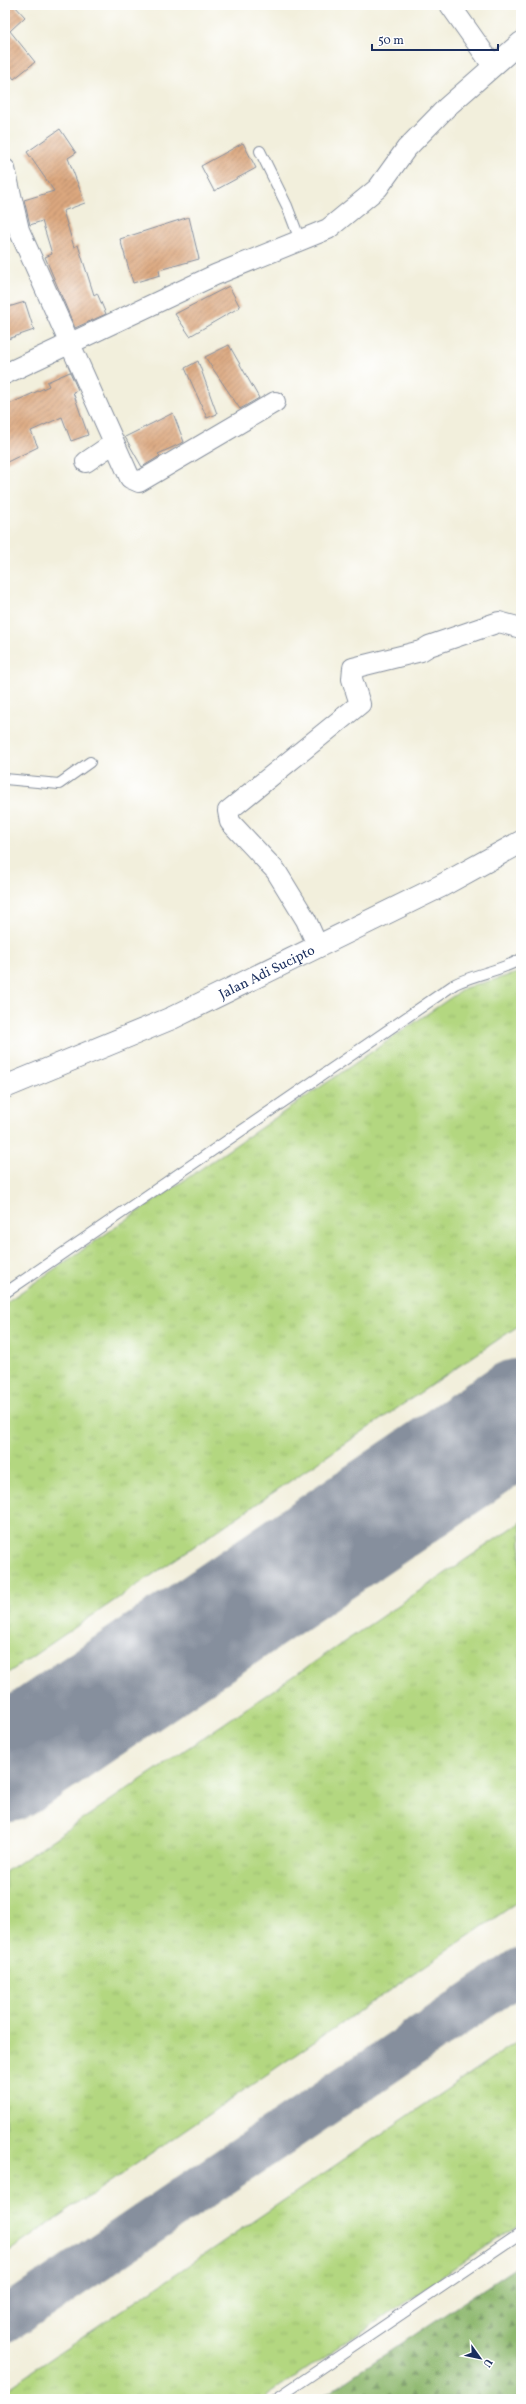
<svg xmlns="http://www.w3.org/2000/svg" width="526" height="2404" viewBox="0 0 526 2404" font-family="Vollkorn,serif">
	<defs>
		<pattern id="grass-tufts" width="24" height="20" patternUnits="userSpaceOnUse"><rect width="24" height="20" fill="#b3d780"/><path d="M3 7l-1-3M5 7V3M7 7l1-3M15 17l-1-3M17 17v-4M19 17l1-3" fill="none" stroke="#99b971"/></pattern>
		<pattern id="forest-firs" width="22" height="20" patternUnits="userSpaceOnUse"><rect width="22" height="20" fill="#8eb86e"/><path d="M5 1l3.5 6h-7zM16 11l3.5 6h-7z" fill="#73965e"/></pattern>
		<pattern id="building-hatch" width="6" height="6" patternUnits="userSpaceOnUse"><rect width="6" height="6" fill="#dba77e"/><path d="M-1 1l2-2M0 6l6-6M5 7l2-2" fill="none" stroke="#b1886a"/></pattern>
	</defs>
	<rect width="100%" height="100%" fill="#fff"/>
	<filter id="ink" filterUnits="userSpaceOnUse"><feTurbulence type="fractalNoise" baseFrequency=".025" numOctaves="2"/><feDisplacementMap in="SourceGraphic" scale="8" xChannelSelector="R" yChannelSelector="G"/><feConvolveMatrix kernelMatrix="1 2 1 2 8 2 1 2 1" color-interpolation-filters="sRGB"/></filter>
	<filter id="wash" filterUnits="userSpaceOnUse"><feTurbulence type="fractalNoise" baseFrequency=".012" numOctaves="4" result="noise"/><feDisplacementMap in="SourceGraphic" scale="16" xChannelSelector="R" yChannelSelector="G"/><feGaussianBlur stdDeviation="0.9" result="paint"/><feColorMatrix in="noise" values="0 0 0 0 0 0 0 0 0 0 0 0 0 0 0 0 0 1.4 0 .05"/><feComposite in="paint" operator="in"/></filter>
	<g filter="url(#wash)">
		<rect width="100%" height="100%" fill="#f2efdc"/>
		<path fill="url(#grass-tufts)" stroke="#67836f" d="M521 972V1324L5 1675V1303L465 988Z
			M521 1522V1900L5 2254V1872Z
			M521 2039V2223L263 2399H5V2390Z"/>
		<path fill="url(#forest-firs)" stroke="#547466" d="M521 2264V2399H318Z"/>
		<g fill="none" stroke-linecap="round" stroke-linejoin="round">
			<path stroke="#868f9d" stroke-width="45" d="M5 2321 521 1970"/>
			<path stroke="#868f9d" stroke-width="113" d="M5 1766 521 1415"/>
		</g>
		<g id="blocks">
			<path fill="url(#building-hatch)" d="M9 5H14L25 17 10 31 35 62 14 79 5 68V8Z
				M60 129 76 153 68 158 85 203 63 211 74 247 78 245 94 295 97 293 106 314 75 328 45 257 52 254 42 221 30 225 24 200 54 191 27 152Z
				M243 143 256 168 214 191 201 166Z
				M189 217 199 259 159 270 160 275 133 283 120 239Z
				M229 286 240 307 190 336 175 314Z
				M25 302 34 330 5 340V308Z
				M229 345 259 398 240 409 205 357Z
				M198 361 217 414 207 418 185 368Z
				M70 372 78 390 73 392 88 435 71 441 62 417 31 431 38 447 5 463V406L49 386 47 382Z
				M173 413 184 442 158 454 160 456 142 467 125 437Z"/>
		</g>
	</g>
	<g filter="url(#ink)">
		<use href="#blocks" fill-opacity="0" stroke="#868f9d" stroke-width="1"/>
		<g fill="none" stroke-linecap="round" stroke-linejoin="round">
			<g stroke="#868f9d" stroke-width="12">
				<path id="service" d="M260 151 287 206 300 240
					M5 779 59 784 90 762
					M5 1293 455 984C477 973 501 971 521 959
					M276 2399 521 2233"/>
			</g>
			<g stroke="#868f9d" stroke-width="22">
				<path id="minor" d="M450 5 493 66
					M5 169 19 230 130 478 139 482 275 402
					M5 374 215 275 328 229 378 188 406 149 447 107 521 42
					M86 462 114 443
					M318 947 306 920 276 871 230 822 228 811 360 704 352 679 353 668 421 651 429 646 499 622 521 628"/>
			</g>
			<g stroke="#868f9d" stroke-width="24">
				<g id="tertiary">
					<path id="s1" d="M5 1087 172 1018 441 886 521 842"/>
				</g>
			</g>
			<use href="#service" stroke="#fff" stroke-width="10"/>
			<use href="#minor" stroke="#fff" stroke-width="20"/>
			<use href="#tertiary" stroke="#fff" stroke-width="22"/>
		</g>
	</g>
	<g text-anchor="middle" stroke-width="3" stroke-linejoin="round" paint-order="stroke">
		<g font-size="14" fill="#1b2f5e" stroke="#fff">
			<text dy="5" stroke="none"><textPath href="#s1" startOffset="286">Jalan Adi Sucipto</textPath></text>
		</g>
	</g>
	<rect width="526" height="2404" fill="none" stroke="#fff" stroke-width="20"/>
	<g transform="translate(480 2358) rotate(123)" stroke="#ffffff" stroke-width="3" paint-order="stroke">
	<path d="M0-3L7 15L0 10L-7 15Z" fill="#1b2f5e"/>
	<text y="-6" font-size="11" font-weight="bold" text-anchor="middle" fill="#1b2f5e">U</text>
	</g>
	<path d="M372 44v6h126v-6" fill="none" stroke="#1b2f5e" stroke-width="2"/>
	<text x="378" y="44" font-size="12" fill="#1b2f5e" stroke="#ffffff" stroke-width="3" paint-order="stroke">50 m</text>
</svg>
